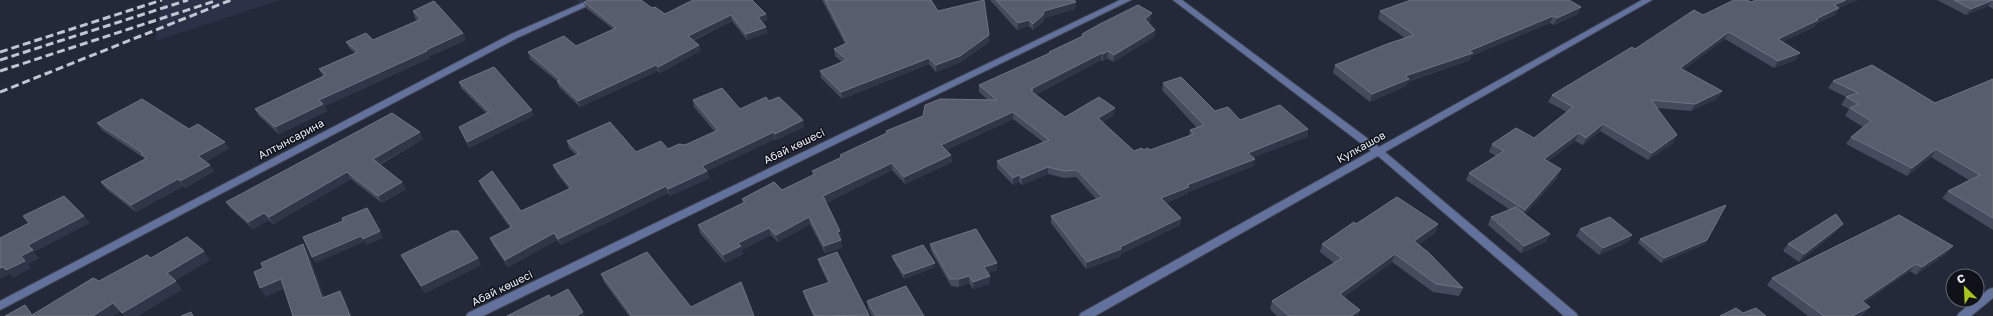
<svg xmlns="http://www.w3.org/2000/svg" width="1993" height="316" viewBox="0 0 1993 316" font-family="'Golos Text',sans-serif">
	<rect width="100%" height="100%" fill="#232939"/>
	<path fill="#2b3248" d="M163 0H280L155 41Z"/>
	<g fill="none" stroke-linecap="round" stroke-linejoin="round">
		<g stroke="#3f4554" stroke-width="2">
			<path id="minor" d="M589 0H600L517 38 0 310V301L511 34Z
				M1120 0H1131L483 316H466L468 313Z
				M1173 0H1182L1379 147 1642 0H1652L1385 152 1576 313 1578 316H1564L1378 156 1095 316H1079L1081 313 1371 151Z
				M1993 288V298L1971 316H1957L1959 313 1989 289Z"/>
		</g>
		<use href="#minor" fill="#63729d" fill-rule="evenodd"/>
		<path stroke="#c1c6d2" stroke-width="3" stroke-dasharray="8 4" stroke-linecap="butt" d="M0 52 162 0
			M0 60 188 0
			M0 71 215 1
			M0 92 231 0"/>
	</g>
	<path fill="#454b5c" d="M822 0H931L938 11 989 35V42L961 62 936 72 929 64 842 99 821 78 820 71 842 62 835 56 834 49 845 44Z
		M990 0H1074L1076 2 1075 9 1044 18 1043 22 1033 30 1029 26 1017 30Z
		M1937 0H1993V9L1988 6 1966 15Z
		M1572 1 1578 14 1554 25 1550 23 1471 56 1470 60 1408 82 1406 86 1370 102 1333 73 1335 65 1405 38 1378 19 1380 11Z
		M584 2 652 8 665 14H766L767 20 762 22 766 27 767 33 747 40 732 21 693 41 699 45 700 51 660 73 658 71 580 107 559 87 557 81 530 59 528 52 576 46 613 29 586 8Z
		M1751 2 1839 8 1835 15 1816 24 1814 27 1782 42 1796 60 1774 68 1725 39 1683 70 1722 91 1718 98 1691 111 1657 108 1673 143 1648 160 1600 131 1583 145 1575 141 1548 161 1558 177 1525 214 1546 242 1521 253 1488 225 1491 217 1510 210 1466 180 1469 173 1496 156 1489 152 1492 144 1534 138 1567 112 1548 102 1552 95 1635 49 1703 15Z
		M413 11 463 33 466 40 430 56V58L325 106 327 111 279 134 259 116 255 109 323 76 319 69 355 53 350 49 346 42 373 40 418 21 415 18Z
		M1151 20 1148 23 1155 30 1154 37 1113 62 1107 58 1103 61 1101 60 1035 95 1065 117 1114 115 1102 122 1134 151 1143 150H1150L1189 136 1190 130 1197 128 1162 90 1163 83 1215 111 1240 120 1308 129 1307 137 1253 157 1255 159 1253 166 1188 192 1187 194 1166 203 1181 218 1180 225 1121 254V256L1086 269 1051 223V216L1096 199 1076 177 1064 178 1048 174 1022 185 1019 182 1013 185 997 168V161L1043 142 1013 119 946 150 951 155 952 162 905 184 892 170 826 203 841 238 840 239 842 248 825 253 810 224 778 242 771 235 742 250 743 254 725 263 700 233 698 225 743 204 742 199 782 190 813 175 812 171 840 158V155L886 133V131L988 100 979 92V85L1049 53V52L1082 36V34Z
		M1993 79V230L1942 198 1948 191 1969 180 1931 157 1907 176 1846 144 1851 137 1863 127 1845 116 1849 109 1841 105 1846 97 1828 88 1833 81 1935 103Z
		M459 82 534 115 469 148 459 127 486 113 461 88Z
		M693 100 740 109 769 101 804 127 776 140 775 139 707 171 709 178 670 196 668 193 561 245 557 240 508 267 493 245 490 238 510 228 482 188 479 181 521 211 569 189 556 172 553 165 576 155 569 148 567 141 636 152 668 149 685 145 715 132 694 107Z
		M97 123 189 129 229 148 205 162 214 171 185 188 183 186 136 212 106 189 101 182 145 159 144 158 102 130Z
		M423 139 380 165 402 182 406 189 382 203 351 179 273 224 269 220 253 229 231 209 226 202Z
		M1356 224H1438L1435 233 1418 245 1463 288 1459 296 1433 292 1392 262 1344 297 1358 316H1277L1270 309 1272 301 1334 263 1320 252 1322 244Z
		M1580 229 1632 235 1628 242 1599 255 1576 236Z
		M1837 231 1799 262 1783 251 1788 244Z
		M1640 239 1707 240 1705 244 1661 263 1638 243Z
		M930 244 997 270 988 273 990 284 973 289 969 283 959 287 951 286 931 251Z
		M1953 246 1946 254 1916 275 1910 271 1865 302 1864 314 1861 316H1808L1767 285 1772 278Z
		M401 255 481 265 425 293 405 262Z
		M892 256 935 263V267L904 279 893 260Z
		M818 259 870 316H813L805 298 803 291 828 283 820 266Z
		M601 274 691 307 754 316H629L604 282Z
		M867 301 924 316H872L868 308Z"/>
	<path fill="#303647" d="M578 0H585L579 3Z
		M1846 0H1858L1839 8 1835 15 1816 24 1814 27 1773 46 1778 39 1816 19 1834 5Z
		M1993 0 1988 6 1966 15 1971 9Z
		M1076 2 1075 9 1044 18 1043 22 1033 30V24L1044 11Z
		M1581 7 1578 14 1554 25 1557 18Z
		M1152 13 1151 20 1144 26 1145 19Z
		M766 14 767 20 759 23 758 17Z
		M731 15 732 21 689 42 688 36Z
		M1553 16 1550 23 1471 56 1470 60 1408 82 1406 86 1370 102 1372 94 1405 76 1469 51Z
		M1029 20V26L1017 30 1018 23Z
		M766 27 767 33 747 40 746 34Z
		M1155 30 1154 37 1113 62 1114 55Z
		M1729 32 1725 39 1676 75 1680 68Z
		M463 33 466 40 430 56V58L325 106 327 111 279 134 275 127 319 100Z
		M989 35V42L961 62 936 72V65Z
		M699 45 700 51 660 73 658 67Z
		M1108 51 1107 58 1103 61V54Z
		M1102 53 1101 60 1032 96 1031 91V89Z
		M1800 53 1796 60 1774 68 1778 61Z
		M929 58V64L842 99 841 92Z
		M656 65 658 71 580 107 578 101Z
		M1722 91 1718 98 1691 111 1695 104Z
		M1115 108 1114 115 1097 126 1098 118Z
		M532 110 534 115 469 148 467 142Z
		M1013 112V119L941 152V145Z
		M803 120 804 127 776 140 775 134Z
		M1603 124 1600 131 1583 145 1586 138Z
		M1308 129 1307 137 1247 160 1248 153Z
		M420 132 423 139 376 166 373 159Z
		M774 132 775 139 707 171 709 178 670 196 668 189 702 166Z
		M1579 133 1575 141 1541 166 1544 159Z
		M1677 135 1673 143 1648 160 1652 153Z
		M225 142 229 148 203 163 198 156Z
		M1936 149 1931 157 1907 176 1912 168Z
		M951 155 952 162 905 184 904 177Z
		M1255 159 1253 166 1188 192 1187 194 1160 206 1161 198 1187 185Z
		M892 163V170L824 204 823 196Z
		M210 165 214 171 185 188 180 181Z
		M1048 167V174L1022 185V178Z
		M1561 169 1558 177 1522 218 1525 210Z
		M347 172 351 179 273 224 269 217Z
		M1019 175V182L1013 185V178Z
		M178 179 183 186 136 212 131 205Z
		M402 182 406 189 382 203 378 196Z
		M666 186 668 193 561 245 558 239Z
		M264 213 269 220 253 229 248 222Z
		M84 216 90 223 34 252 39 258 28 264 31 268 13 278 6 270 28 245Z
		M809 217 810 224 778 242 776 235Z
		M1181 218 1180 225 1121 254V256L1086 269 1087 262 1120 247Z
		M1438 224 1435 233 1411 250 1414 241Z
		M1843 224 1837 231 1799 262 1804 254Z
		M769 228 771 235 742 250 743 254 725 263 723 255 738 243Z
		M380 231 383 238 366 245 363 239Z
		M840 231 841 238 838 239 837 232Z
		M554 233 557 240 508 267 505 260Z
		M1550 234 1546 242 1521 253 1524 246Z
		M1632 235 1628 242 1599 255 1603 248Z
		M361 236 364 242 316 263 312 257Z
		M841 240 842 248 825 253 824 246Z
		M1707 240 1705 244 1661 263 1664 258Z
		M303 244 308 252 328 307 322 298Z
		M1953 246 1946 254 1916 275 1922 267Z
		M204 251 210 260 173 282 167 273Z
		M1395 254 1392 262 1337 302 1340 294Z
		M478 258 481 265 425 293 421 286Z
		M935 263V267L904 279V274Z
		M997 263V270L984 275V267Z
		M1916 264 1910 271 1856 308 1862 301Z
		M3 267 9 274 0 279V268Z
		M969 276V283L959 287V279Z
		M990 276V284L973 289V282Z
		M281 279 286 288 266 297 260 288Z
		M176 281 182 290 138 316H124L122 313Z
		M340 291 345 300 352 316H350Z
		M113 303 120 312 113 316H93Z
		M1870 307 1864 314 1861 316H1852Z
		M1360 310 1358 316H1351Z
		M583 312 585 316H576Z"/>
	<path fill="#575d6d" stroke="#6e7483" d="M589 0H641L652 8 655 7 665 14 693 0H752L766 14 758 17 766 27 746 34 731 15 688 36 699 45 658 67 656 65 578 101 557 81 560 80 528 52 564 36 576 46 616 28 584 2Z
		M825 0H931L938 11 984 0 989 35 960 56 936 65 929 58 841 92 820 71 847 60 834 49 847 43Z
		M996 0H1074L1076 2 1044 11 1043 15 1033 24 1029 20 1018 23Z
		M1411 0H1569L1581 7 1557 18 1553 16 1469 51 1473 53 1405 76 1409 79 1372 94 1335 65 1387 44 1414 35 1380 11Z
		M1734 0H1747L1751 2 1756 0H1846L1834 5 1839 8 1816 19 1818 20 1778 39 1800 53 1778 61 1729 32 1680 68 1722 91 1695 104 1651 100 1677 135 1652 153 1603 124 1586 138 1579 133 1544 159 1561 169 1525 210 1469 173 1504 151 1492 144 1516 128 1534 138 1573 107 1552 95 1632 47 1635 49 1694 10 1703 15Z
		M1954 0H1993L1971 9Z
		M434 1 463 33 426 50 427 51 319 100 323 104 275 127 255 109 326 75 319 69 358 52 346 42 366 33 373 40 421 19 413 11Z
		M1138 5 1152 13 1145 19 1155 30 1114 55 1108 51 1103 54 1102 53 1031 89 1033 90 1031 91 1065 117 1099 97 1115 108 1098 118 1134 151 1142 148 1143 150 1148 148 1150 150 1194 134 1190 130 1204 125 1163 83 1181 77 1215 111 1228 107 1240 120 1280 105 1308 129 1248 153 1255 159 1187 185 1189 187 1161 198 1181 218 1120 247 1121 249 1087 262 1051 216 1102 197 1077 170 1064 171 1048 167 1022 178 1019 175 1013 178 997 161 1049 140 1013 112 941 145 951 155 904 177 892 163 823 196 840 231 837 232 841 240 824 246 809 217 776 235 769 228 738 243 741 246 723 255 698 225 745 202 742 199 774 182 782 190 815 174 812 171 842 157 840 155 887 133 886 131 923 116 925 105 940 99 997 100 979 85 1050 53 1049 52 1083 36 1082 34 1098 25Z
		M1872 65 1935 103 1993 79V218L1948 191 1980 175 1936 149 1912 168 1851 137 1871 121 1850 108 1859 104 1846 97 1858 93 1833 81Z
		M494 67 532 110 467 142 459 127 489 112 459 82Z
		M722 88 740 109 766 97 769 101 779 97 803 120 775 134 774 132 702 166 707 171 668 189 666 186 558 239 554 233 505 260 490 238 512 227 479 181 492 171 521 211 571 188 553 165 579 154 567 141 610 122 636 152 661 141 668 149 679 144 685 145 718 130 693 100Z
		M142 99 189 129 198 124 225 142 198 156 210 165 180 181 178 179 131 205 101 182 147 158 141 154 143 153 97 123Z
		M392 113 420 132 373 159 402 182 378 196 347 172 269 217 264 213 248 222 226 202Z
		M64 196 84 216 28 245 33 250 21 256 25 261 6 270 3 267 0 268V238L29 223 23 216Z
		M1397 197 1438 224 1414 241 1428 252 1463 288 1436 284 1395 254 1340 294 1360 310 1351 316H1289L1272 301 1342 258 1322 244 1354 222 1356 224Z
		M1726 205 1707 240 1664 258 1640 239Z
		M1516 207 1550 234 1524 246 1491 217Z
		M367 208 380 231 363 239 361 236 312 257 303 237 343 221 342 218Z
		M1836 214 1843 224 1804 254 1788 244Z
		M1899 215 1953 246 1922 267 1916 264 1862 301 1870 307 1852 316H1824L1772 278Z
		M1610 217 1632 235 1603 248 1580 229Z
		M976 229 997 263 984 267 990 276 973 282 969 276 959 279H950L930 244Z
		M451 231H458L478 258 421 286 401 255Z
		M187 237 204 251 167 273 176 281 122 313 113 303 93 316H5L25 305 32 315 93 278 99 281 147 255 151 258Z
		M303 244 322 298 340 291 350 316H293L281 279 260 288 254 272 263 268 261 263Z
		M923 245 935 263 904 274 892 256Z
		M647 252 691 307 741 282 754 316H632L601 274Z
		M837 252 869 315 815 316 803 291 830 282 818 259Z
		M906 286 924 316H876L867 301Z
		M568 289 583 312 576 316H507L549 295 551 298Z
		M1736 308 1743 313 1756 308 1766 316H1720Z
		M191 312 193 316H181Z"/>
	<g text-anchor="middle" stroke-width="3" stroke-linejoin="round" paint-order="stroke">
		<g font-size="11" fill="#eaeef9" stroke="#0f1219">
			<text transform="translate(291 139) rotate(-28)" y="4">Алтынсарина</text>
			<text transform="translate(794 146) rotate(-26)" y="4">Абай көшесі</text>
			<text transform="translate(1361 147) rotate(-29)" y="4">Кулкашов</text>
			<text transform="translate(502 288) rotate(-26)" y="4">Абай көшесі</text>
		</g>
	</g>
	<g transform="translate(1965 288) rotate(336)"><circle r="19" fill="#0f1219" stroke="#676a73"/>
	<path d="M0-3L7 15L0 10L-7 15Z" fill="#a9c71a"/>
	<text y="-6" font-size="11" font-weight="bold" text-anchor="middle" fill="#eaeef9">С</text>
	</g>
</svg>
